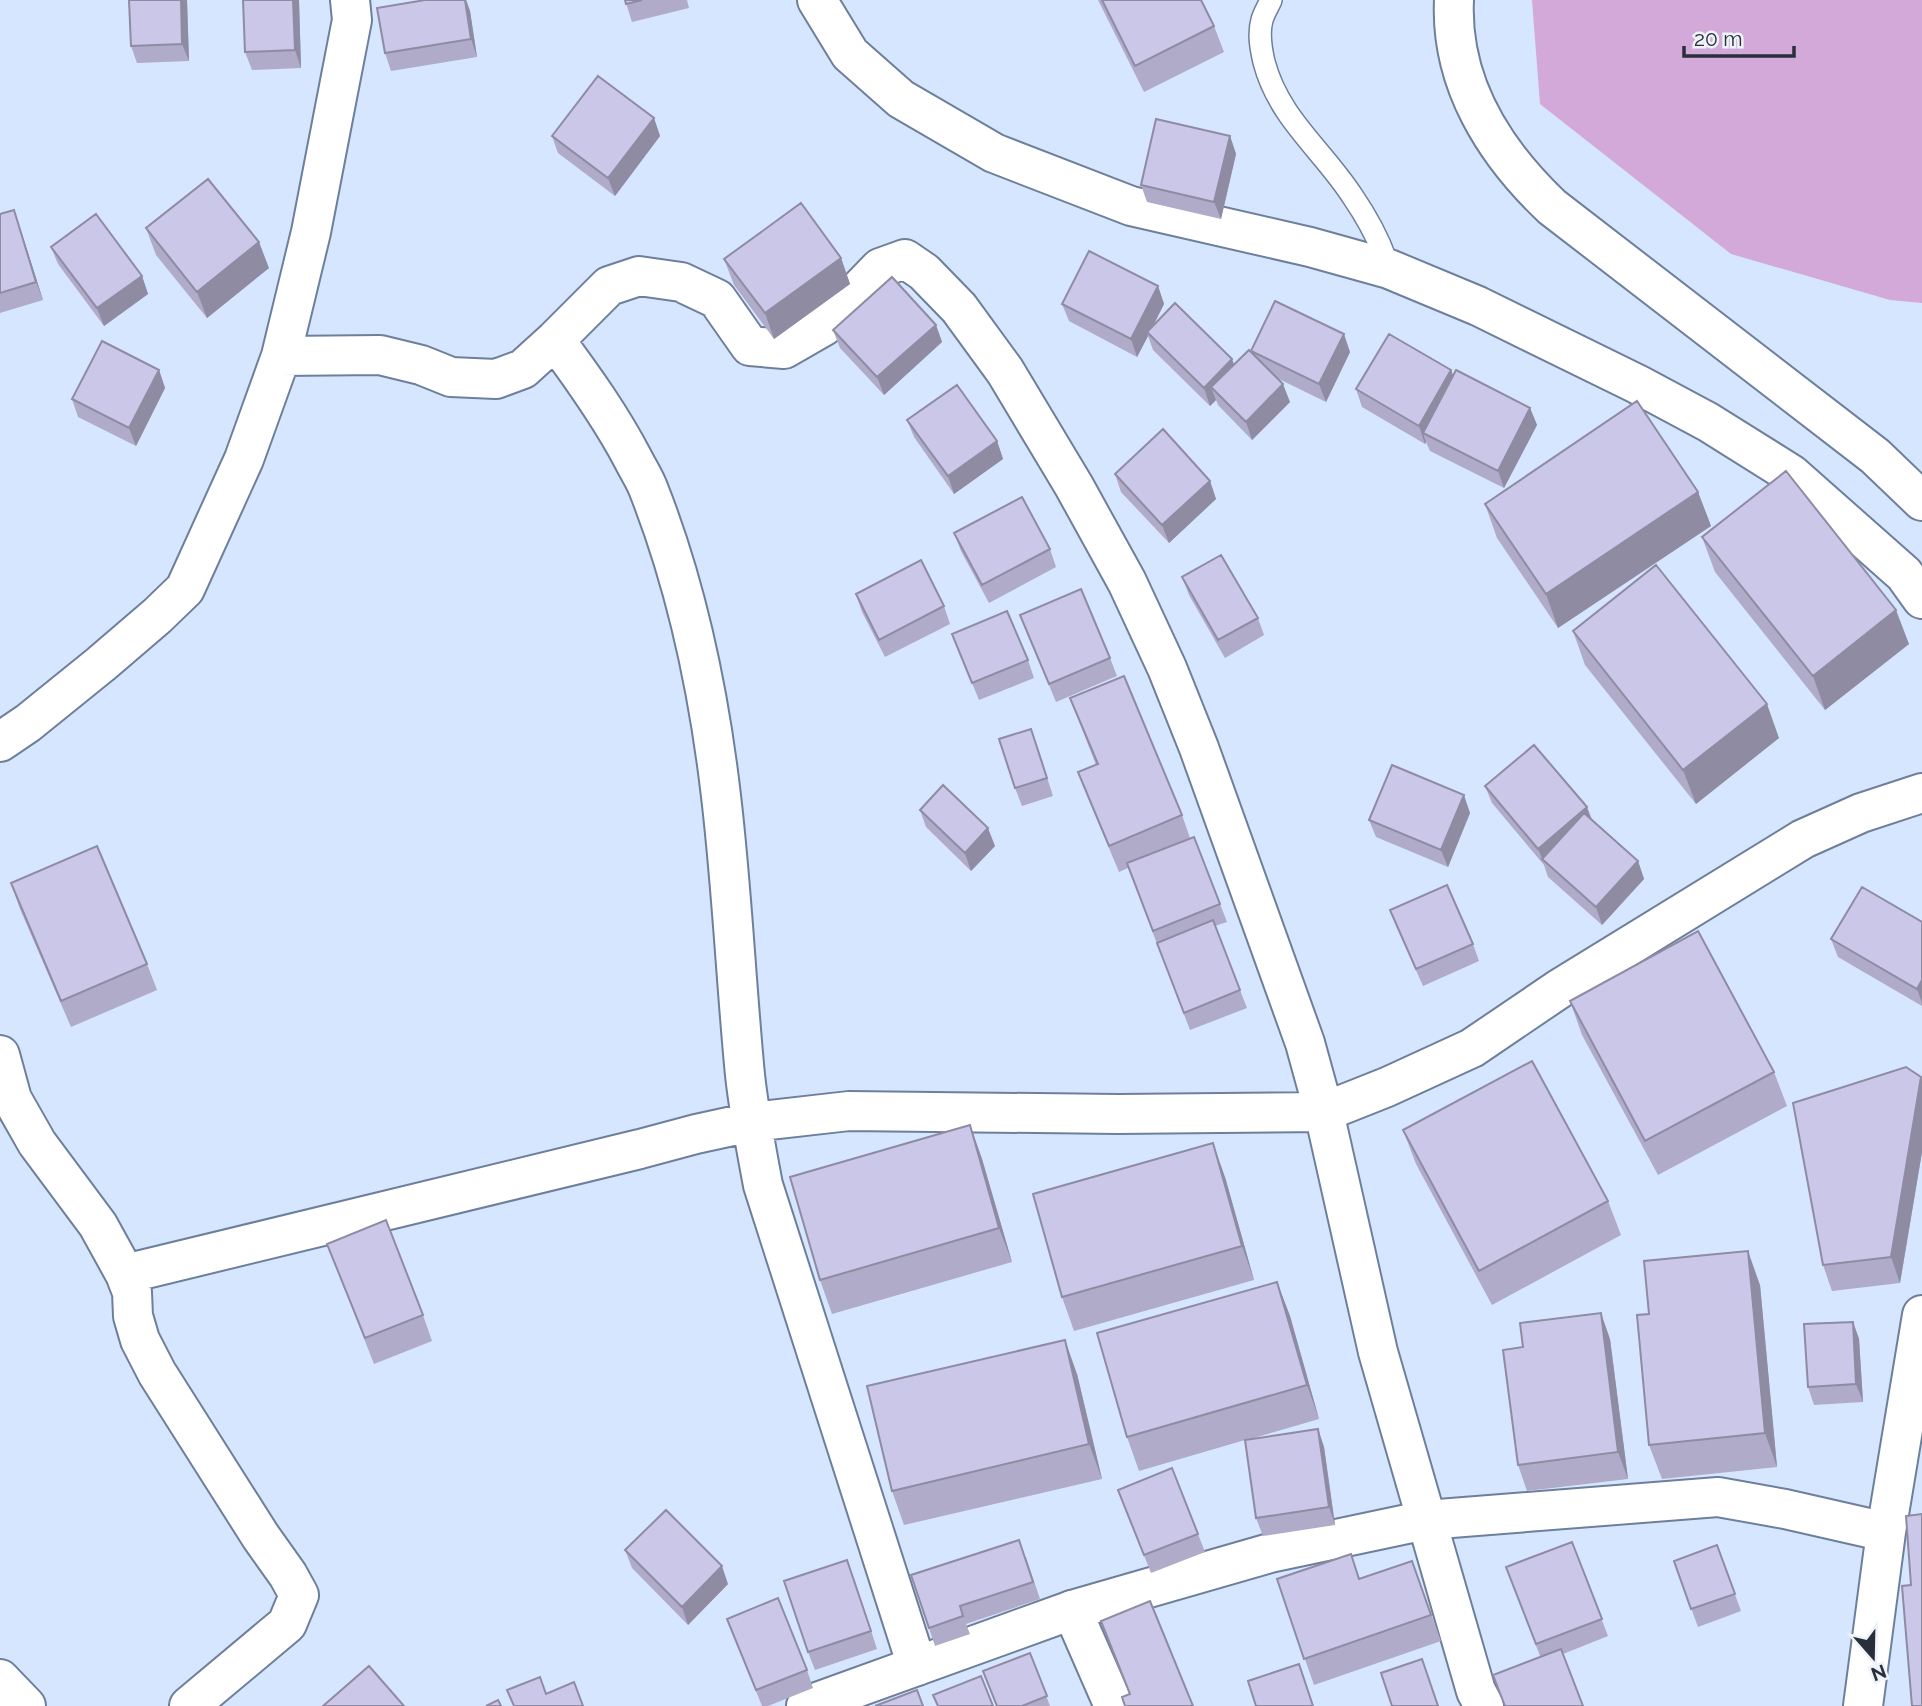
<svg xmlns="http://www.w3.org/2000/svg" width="1922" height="1706" viewBox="0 0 1922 1706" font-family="Raleway,sans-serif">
	<rect width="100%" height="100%" fill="#d6e6ff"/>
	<path fill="#d2a9d8" d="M1532 0H1922V303L1890 300 1731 254 1540 104Z"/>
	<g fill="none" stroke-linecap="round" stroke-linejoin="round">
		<g stroke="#6d7f9b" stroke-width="24">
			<path id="lane" d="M1271 0C1268 7 1264 13 1262 20 1258 34 1261 49 1264 62 1279 119 1323 150 1353 197 1368 219 1381 243 1389 269"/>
		</g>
		<g stroke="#6d7f9b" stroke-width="42">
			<path id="street" d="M817 0 850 54 901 99 994 153 1131 206 1310 247 1389 269 1478 306 1637 384 1708 422 1791 474 1904 574 1922 599
				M555 340C584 379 611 417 633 459 638 469 644 478 648 488 686 584 709 693 721 796 732 888 736 982 745 1075 749 1112 756 1148 763 1185L917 1666
				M281 356 380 355 421 365 451 377 496 379 523 369 555 340 609 286 639 276 681 282 717 299 750 346 784 349 824 326 880 268 905 259 924 272 959 308 1005 371 1074 486 1127 582 1167 668 1199 748 1305 1043 1324 1112 1378 1352 1476 1691 1484 1706
				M0 742 28 723 101 664 157 616 185 589 244 459 281 356 311 232 338 92 352 20 350 0
				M0 1055 12 1099 37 1143 98 1225 125 1274 132 1292 133 1316 140 1340 157 1373 261 1537 288 1575 299 1595 287 1624 189 1706
				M125 1274 640 1149 696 1134 751 1122 849 1111 1118 1114 1324 1112 1387 1087 1472 1048 1559 989 1803 839 1861 813 1922 793
				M1072 1610 1114 1706
				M0 1679 26 1706"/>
		</g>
		<g stroke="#6d7f9b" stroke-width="42">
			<path id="secondary" d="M1454 0C1450 82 1494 152 1552 207L1875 456 1922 501
				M806 1706 1072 1610 1270 1553 1426 1520 1718 1497 1785 1509 1886 1532
				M1863 1706 1886 1532 1922 1315"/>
		</g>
		<use href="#lane" stroke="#fff" stroke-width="21"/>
		<use href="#street" stroke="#fff" stroke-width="38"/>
		<use href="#secondary" stroke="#fff" stroke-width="38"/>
	</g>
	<path fill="#afabc8" d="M129 0H187L189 61 137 63 131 46Z
		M299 0 301 68 252 70 245 52Z
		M425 0H466L470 11 477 57 391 71 385 53Z
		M625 0H687L689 8 632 22Z
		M1098 0H1201L1214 26 1224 52 1144 92Z
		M654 118 660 136 615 196 558 153 552 136Z
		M1230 136 1236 154 1221 219 1147 202 1141 185Z
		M0 214 20 228 43 300 0 313Z
		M146 228 269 268 207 318 156 255Z
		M51 247 142 276 148 294 104 326 58 264Z
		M841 258 850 284 774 339 734 285 724 259Z
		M1158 286 1164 304 1153 326 1234 364 1251 351 1350 352 1326 402 1277 378 1290 402 1252 440 1218 405 1216 400 1210 406 1153 350 1148 336 1137 357 1069 321 1062 304Z
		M936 325 942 342 884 395 840 348 833 330Z
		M159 370 165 388 136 446 78 417 72 399Z
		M1451 370 1453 375 1530 408 1537 425 1504 488 1430 451 1426 442 1425 444 1362 407 1356 389Z
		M907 420 997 441 1003 459 954 494 914 437Z
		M1115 474 1210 481 1216 499 1169 543 1121 492Z
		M1698 492 1711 526 1558 628 1497 538 1485 504Z
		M954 533 1050 549 1056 567 989 603 961 551Z
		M1702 537 1909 644 1825 710 1715 572Z
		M1182 577 1258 618 1264 635 1225 658 1189 595Z
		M856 594 944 606 950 624 885 657 862 612Z
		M1020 615 1110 658 1117 676 1056 702Z
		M1573 631 1779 738 1696 804 1585 665Z
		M952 634 1028 660 1034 678 979 700Z
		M1070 698 1182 815 1190 838 1220 904 1227 922 1215 926 1247 1008 1190 1030 1128 868 1119 872 1088 798 1078 772 1096 765Z
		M1037 746 1053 796 1022 806 1015 788Z
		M1485 786 1587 807 1592 819 1638 861 1644 879 1602 925 1548 877 1544 865 1492 803Z
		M920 810 995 846 971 871 926 827Z
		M1470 813 1448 867 1376 837 1369 820Z
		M11 883 147 964 157 990 71 1027 20 909Z
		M1390 910 1473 944 1479 961 1423 986 1397 928Z
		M1922 922V1006L1838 957 1831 939Z
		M1570 1001 1774 1072 1787 1106 1658 1175 1582 1035Z
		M1921 1077 1922 1081V1152L1900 1283 1832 1291 1823 1265Z
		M970 1125 982 1159 1012 1262 832 1314 820 1280Z
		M1403 1130 1608 1201 1621 1235 1492 1305 1416 1164Z
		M1225 1177 1254 1280 1074 1331 1062 1297Z
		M327 1244 423 1315 432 1341 374 1364Z
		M1277 1282 1290 1316 1319 1419 1247 1440 1318 1429 1324 1447 1335 1525 1263 1536 1256 1518 1245 1440 1139 1471 1127 1437Z
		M1760 1285 1777 1467 1662 1479 1649 1445V1314Z
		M1853 1322 1859 1339 1863 1402 1814 1405 1808 1387Z
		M1610 1339 1628 1479 1527 1491 1518 1465 1523 1347Z
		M1077 1374 1102 1479 904 1525 892 1491Z
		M1118 1490 1198 1534 1205 1552 1151 1573Z
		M1572 1542 1608 1636 1563 1654 1540 1656 1506 1567Z
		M1717 1545 1741 1611 1698 1627 1674 1561Z
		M625 1550 728 1584 688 1625 632 1568Z
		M1026 1557 1040 1599 966 1624 970 1634 935 1646 929 1628Z
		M1412 1561 1441 1641 1314 1685 1277 1579H1360Z
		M854 1578 877 1649 815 1670 808 1652Z
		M727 1619 807 1670 813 1688 768 1706H762Z
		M1101 1621 1193 1706 1129 1694Z
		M1030 1653 1050 1706H996Z"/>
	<path fill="#8e8ba3" d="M181 0H187L189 61 182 44Z
		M293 0H299L301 68 295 50Z
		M465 0H466L470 11 477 57 471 39Z
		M654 118 660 136 615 196 608 178Z
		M1230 136 1236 154 1221 219 1214 202Z
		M14 210 20 228 43 300 36 282Z
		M259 242 269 268 207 318 197 292Z
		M841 258 850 284 774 339 765 313Z
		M142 276 148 294 104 326 97 308Z
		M1158 286 1164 304 1149 334 1147 332 1148 336 1137 357 1131 339Z
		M936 325 942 342 884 395 877 377Z
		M1344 334 1350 352 1326 402 1319 384Z
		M1232 359 1239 377 1211 387 1216 400 1210 406 1204 388Z
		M159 370 165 388 136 446 129 428Z
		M1451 370 1458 388 1423 433 1426 442 1425 444 1419 426Z
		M1283 384 1290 402 1252 440 1246 422Z
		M1530 408 1537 425 1504 488 1498 471Z
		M997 441 1003 459 954 494 948 476Z
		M1210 481 1216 499 1169 543 1162 525Z
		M1698 492 1711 526 1558 628 1546 594Z
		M1896 610 1909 644 1825 710 1813 676Z
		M1767 704 1779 738 1696 804 1683 770Z
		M1464 795 1470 813 1448 867 1441 850Z
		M1587 807 1593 825 1543 860 1538 849Z
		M988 828 995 846 971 871 965 853Z
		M1638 861 1644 879 1602 925 1596 907Z
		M1922 980V1003L1917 989Z
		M1921 1077 1922 1081V1152L1900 1283 1891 1257Z
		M970 1125 982 1159 1012 1262 999 1228Z
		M1213 1143 1225 1177 1254 1280 1242 1246Z
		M1748 1251 1760 1285 1777 1467 1765 1433Z
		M1277 1282 1290 1316 1319 1419 1307 1385Z
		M1601 1313 1610 1339 1628 1479 1618 1452Z
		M1853 1322 1859 1339 1863 1402 1856 1384Z
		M1065 1340 1077 1374 1102 1479 1089 1444Z
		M1318 1429 1324 1447 1335 1525 1329 1507Z
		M722 1566 728 1584 688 1625 682 1607Z"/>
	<path fill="#cbc7e9" stroke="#8e8ba3" stroke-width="2" d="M129 0H181L182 44 131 46Z
		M243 0H293L295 50 245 52Z
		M425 0H465L471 39 385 53 377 8Z
		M625 0H642L626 4Z
		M1102 0H1201L1214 26 1135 66Z
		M598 76 654 118 608 178 552 136Z
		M1156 119 1230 136 1214 202 1141 185Z
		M208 179 259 242 197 292 146 228Z
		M801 203 841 258 765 313 724 259Z
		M14 210 36 282 0 293V214Z
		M96 214 142 276 97 308 51 247Z
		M1089 251 1158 286 1131 339 1062 304Z
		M892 277 936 325 877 377 833 330Z
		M1275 301 1344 334 1319 384 1251 351Z
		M1175 303 1232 359 1204 388 1147 332Z
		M1389 334 1451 370 1419 426 1356 389Z
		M102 341 159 370 129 428 72 399Z
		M1249 350 1283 384 1246 422 1211 387Z
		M1456 370 1530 408 1498 471 1423 433Z
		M957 385 997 441 948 476 907 420Z
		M1637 401 1698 492 1546 594 1485 504Z
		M1163 429 1210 481 1162 525 1115 474Z
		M1786 471 1896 610 1813 676 1702 537Z
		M1022 497 1050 549 982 585 954 533Z
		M1221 555 1258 618 1218 640 1182 577Z
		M921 560 944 606 879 640 856 594Z
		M1656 565 1767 704 1683 770 1573 631Z
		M1081 589 1110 658 1049 684 1020 615Z
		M1007 611 1028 660 972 683 952 634Z
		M1124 676 1182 815 1109 846 1078 772 1098 764 1070 698Z
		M1031 729 1047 778 1015 788 999 739Z
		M1534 745 1587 807 1538 849 1485 786Z
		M1392 765 1464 795 1441 850 1369 820Z
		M943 785 988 828 965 853 920 810Z
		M1584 813 1638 861 1596 907 1542 859Z
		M1194 837 1220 904 1153 931 1127 863Z
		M97 846 147 964 61 1001 11 883Z
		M1447 885 1473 944 1416 969 1390 910Z
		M1862 887 1922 922V980L1917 989 1831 939Z
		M1213 920 1240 990 1184 1013 1157 943Z
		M1698 931 1774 1072 1645 1141 1570 1001Z
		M1532 1061 1608 1201 1479 1271 1403 1130Z
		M1906 1067 1921 1077 1891 1257 1823 1265 1793 1103Z
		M970 1125 999 1228 820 1280 790 1177Z
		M1213 1143 1242 1246 1062 1297 1033 1194Z
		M386 1220 423 1315 365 1338 327 1244Z
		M1748 1251 1765 1433 1649 1445 1637 1315 1649 1314 1644 1261Z
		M1277 1282 1307 1385 1127 1437 1097 1333Z
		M1601 1313 1618 1452 1518 1465 1503 1350 1523 1347 1520 1323Z
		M1853 1322 1856 1384 1808 1387 1804 1324Z
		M1065 1340 1089 1444 892 1491 867 1386Z
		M1318 1429 1329 1507 1256 1518 1245 1440Z
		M1172 1468 1198 1534 1144 1555 1118 1490Z
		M666 1510 722 1566 682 1607 625 1550Z
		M1922 1514V1706H1912L1902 1586 1911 1585 1906 1516Z
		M1019 1540 1033 1582 960 1606 963 1616 929 1628 911 1575Z
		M1572 1542 1602 1619 1536 1644 1506 1567Z
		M1717 1545 1735 1594 1691 1609 1674 1561Z
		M1351 1554 1359 1579 1412 1561 1431 1615 1304 1659 1277 1579Z
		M847 1560 871 1631 808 1652 784 1581Z
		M778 1598 807 1670 756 1690 727 1619Z
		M1150 1601 1193 1706H1125L1122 1697 1130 1694 1101 1621Z
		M1561 1649 1583 1706H1505L1493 1675Z
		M1030 1653 1047 1696 1022 1706H997L983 1671Z
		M1422 1659 1438 1706H1392L1381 1673Z
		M1299 1664 1313 1706H1256L1248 1681Z
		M369 1666 404 1706H323Z
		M981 1676 993 1706H938L933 1695Z
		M540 1677 546 1694 574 1682 583 1706H514L507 1690Z
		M917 1690 923 1706H875Z
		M498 1700 501 1706H486Z"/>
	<g transform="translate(1873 1657) rotate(160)" stroke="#eef2f9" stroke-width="5" paint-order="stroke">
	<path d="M0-5L12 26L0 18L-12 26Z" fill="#282f3b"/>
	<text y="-10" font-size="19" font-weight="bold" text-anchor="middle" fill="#282f3b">N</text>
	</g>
	<path d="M1684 46v10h110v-10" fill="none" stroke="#282f3b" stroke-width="3.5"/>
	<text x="1694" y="46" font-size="21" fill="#282f3b" stroke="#eef2f9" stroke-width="5" paint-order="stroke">20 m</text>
</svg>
